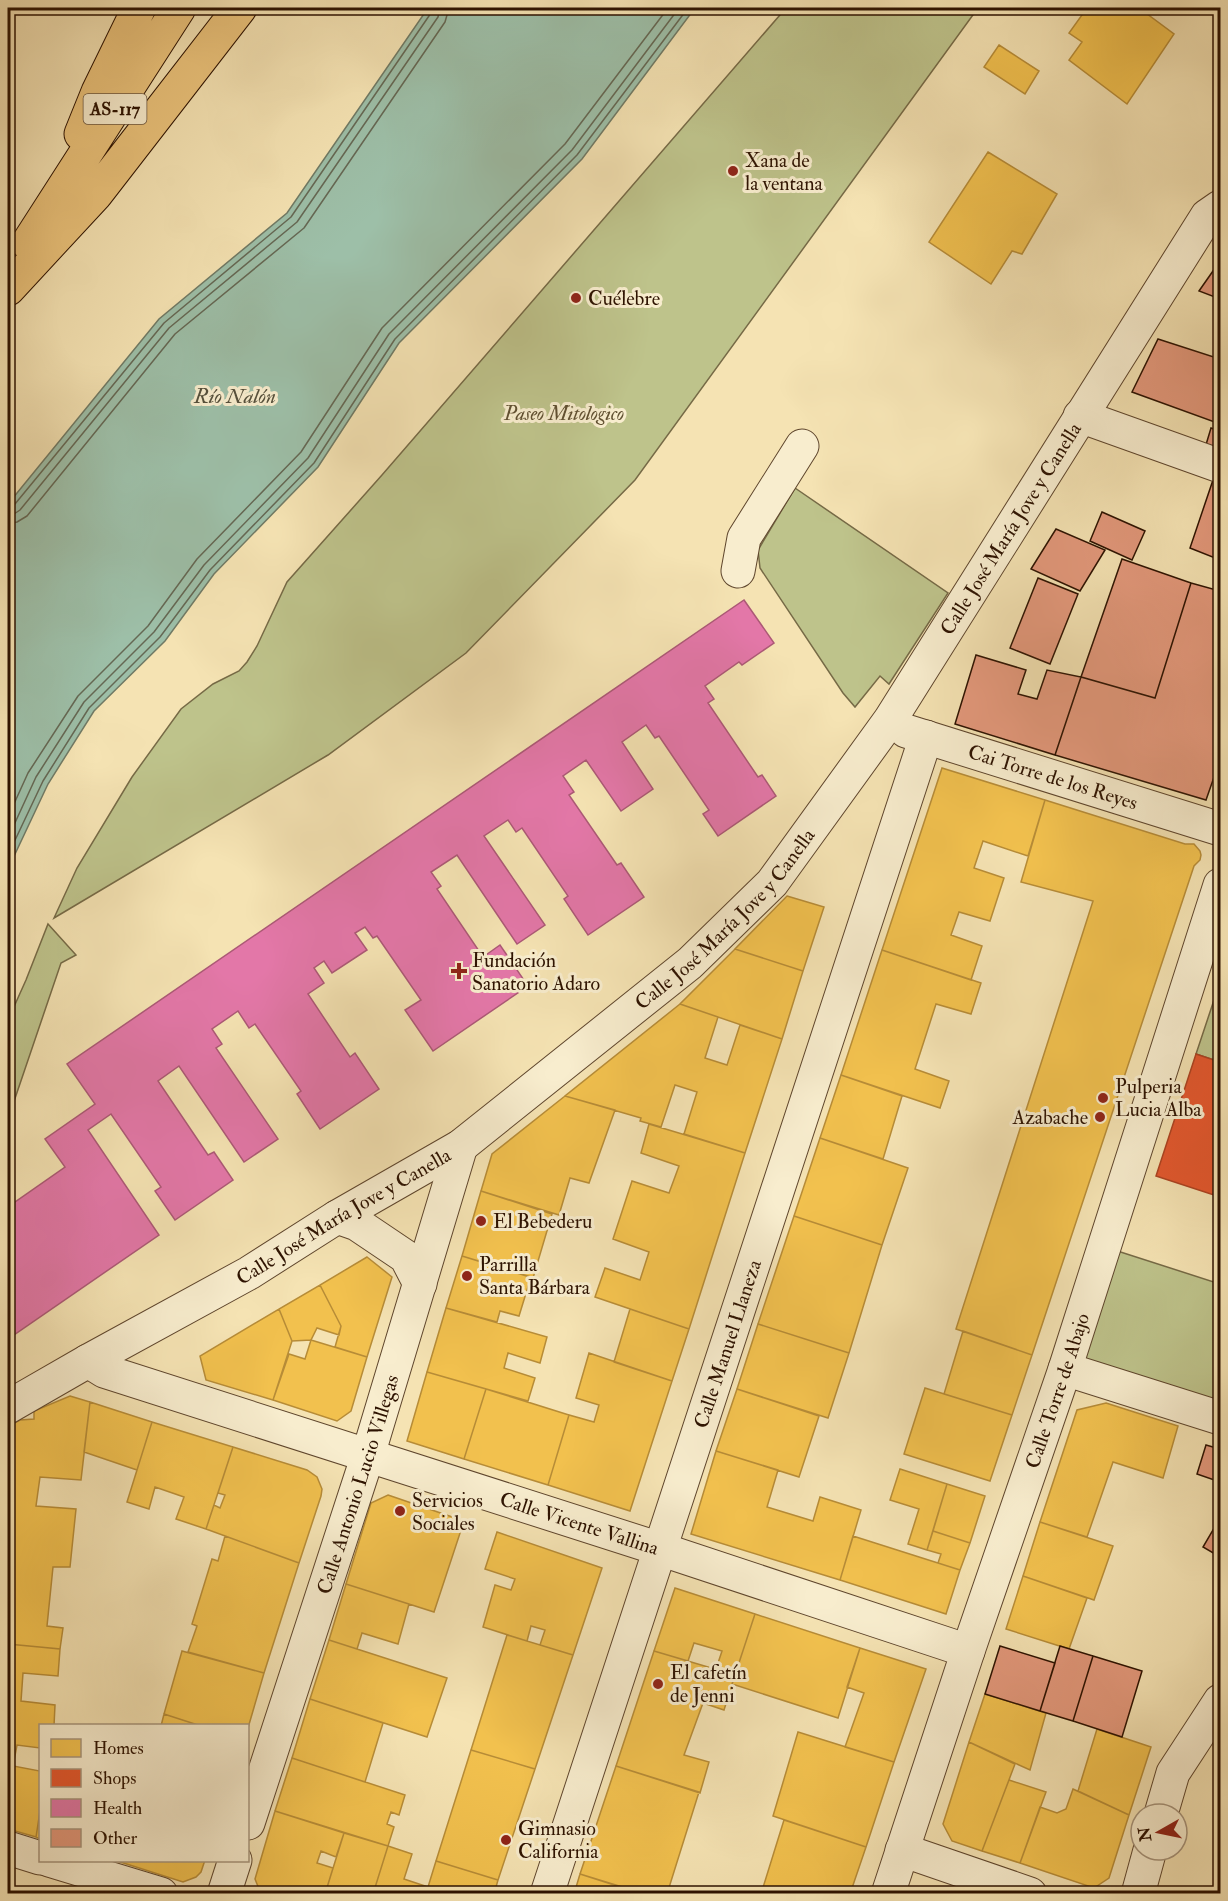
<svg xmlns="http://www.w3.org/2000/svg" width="1228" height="1901" viewBox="0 0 1228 1901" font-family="'IM FELL Double Pica',serif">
	<rect width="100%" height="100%" fill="#f5e3b3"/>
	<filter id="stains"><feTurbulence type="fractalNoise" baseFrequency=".00333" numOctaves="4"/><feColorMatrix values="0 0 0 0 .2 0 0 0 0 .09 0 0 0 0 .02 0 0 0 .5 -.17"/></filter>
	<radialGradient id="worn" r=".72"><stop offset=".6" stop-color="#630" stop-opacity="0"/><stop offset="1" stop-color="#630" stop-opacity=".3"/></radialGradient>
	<path fill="#bec38b" stroke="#766a46" stroke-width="1.5" d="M786 8H978L635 480 466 653 328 755 54 918 77 868 132 777 181 709 213 684 239 671 247 662 257 646 287 582 382 475Z
		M795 488 948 593 889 684 880 676 855 707 843 693 760 568 758 550Z
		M48 924 76 955 61 963 8 1119V1020L26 980Z
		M1217 991 1220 992V1062L1196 1054Z
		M1105 1247 1220 1284V1418L1065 1369Z"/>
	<path fill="#9dbfa8" stroke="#707a65" stroke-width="1.5" d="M428 8H695L582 159 399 343 318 467 214 574 165 641 94 711 48 784 8 869V504L159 319 287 213Z"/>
	<path fill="#f2c14e" stroke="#b78c37" stroke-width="1.5" d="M1087 8H1139L1174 34 1127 104 1069 60 1082 42 1069 33Z
		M999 45 1039 71 1025 94 984 67Z
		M988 152 1057 194 1022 254 1012 251 991 284 929 242Z
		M942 768 1045 800 1028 856 983 841 974 868 1004 878 990 921 959 912 951 935 982 946 971 980 882 950Z
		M1045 800 1185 844H1194L1200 851 1201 855 1200 860 1194 866 1032 1355 956 1329 1093 901 1021 882Z
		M787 896 824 907 803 971 735 949Z
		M735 949 803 971 782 1039 680 1004Z
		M882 950 981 983 971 1014 936 1004 915 1069 949 1081 940 1108 841 1075Z
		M680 1004 718 1017 705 1058 727 1065 740 1025 782 1039 745 1153 684 1134 697 1092 675 1085 661 1127 640 1121 641 1118 565 1096Z
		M841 1075 902 1096 883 1159 820 1138Z
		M565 1096 615 1110 589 1183 570 1178 559 1215 481 1191 492 1154Z
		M649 1124 745 1153 689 1329 595 1297 605 1268 640 1280 649 1252 613 1239 632 1181 669 1193 679 1166 641 1153Z
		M820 1138 908 1168 882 1245 794 1216Z
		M481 1191 552 1214 533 1278 462 1256Z
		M794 1216 882 1245 849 1353 758 1324Z
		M462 1256 531 1277 519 1316 500 1311 497 1322 446 1308Z
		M367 1257 392 1277 367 1357 335 1347 341 1326 320 1285Z
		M320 1285 341 1326 339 1335 317 1328 311 1340 292 1341 279 1309Z
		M446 1308 547 1337 540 1363 508 1353 504 1368 535 1378 528 1401 427 1372Z
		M279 1309 292 1341 273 1400 206 1380 200 1356Z
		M630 1309 689 1329 672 1381 614 1362Z
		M758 1324 849 1353 828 1418 737 1389Z
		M963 1331 1032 1355 1012 1415 944 1394Z
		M311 1340 367 1357 351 1411 337 1421 273 1400 289 1354 305 1359Z
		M589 1353 672 1381 630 1511 548 1485 569 1415 594 1422 599 1405 576 1398Z
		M427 1372 486 1389 464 1459 407 1441Z
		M925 1388 1012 1415 990 1481 904 1454Z
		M486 1389 569 1415 548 1485 464 1459Z
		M737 1389 819 1416 799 1477 716 1451Z
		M70 1396 90 1402 81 1480 40 1477 36 1506 76 1509 70 1567H53L47 1626 63 1628 60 1649 8 1644 9 1426 20 1420 34 1419V1411Z
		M90 1402 152 1422 137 1470 84 1452Z
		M1106 1403 1178 1426 1163 1478 1113 1462 1087 1537 1040 1522 1077 1410Z
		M152 1422 233 1447 206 1529 176 1519 184 1497 155 1487 149 1509 127 1502Z
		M233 1447 307 1470 317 1477 322 1489 321 1496 299 1563 206 1529 214 1505 220 1508 225 1495 218 1493Z
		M716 1451 778 1470 767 1507 813 1521 820 1497 861 1510 840 1580 691 1534Z
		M900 1469 947 1484 927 1550 908 1544 919 1509 890 1500Z
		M947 1484 985 1496 970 1543 933 1531Z
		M388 1495 464 1521 434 1612 346 1584 371 1503Z
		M1040 1522 1113 1546 1094 1600 1023 1576Z
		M933 1531 970 1543 960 1570 938 1563 941 1554 927 1550Z
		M497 1532 602 1568 573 1655 540 1645 545 1630 531 1626 527 1641 483 1627 495 1585 511 1590 515 1579 485 1569Z
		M225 1536 299 1563 264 1673 188 1652 197 1626 192 1624 212 1559 218 1561Z
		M853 1536 960 1570 946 1614 840 1580Z
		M1023 1576 1087 1598 1069 1649 1006 1629Z
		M346 1584 409 1604 398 1644 362 1633 357 1649 329 1640Z
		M675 1588 755 1614 735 1675 716 1669 722 1651 694 1643 688 1661 654 1651Z
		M755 1614 860 1648 838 1718 732 1684Z
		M507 1635 573 1655 535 1769 471 1750Z
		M329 1640 447 1678 427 1737 310 1699Z
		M8 1644 60 1649 58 1676 23 1673 21 1701 55 1705 54 1726H40V1748L17 1745 13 1766 40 1771V1811L36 1837 8 1829Z
		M860 1648 926 1669 894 1762 845 1747 864 1693 847 1687Z
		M182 1651 264 1673 248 1728V1726H201L164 1714Z
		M654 1651 735 1675 724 1710 703 1703 684 1755 709 1762 700 1793 616 1766Z
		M985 1694 1046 1713 1030 1770 969 1742Z
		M310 1699 383 1723 365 1782 292 1758Z
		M164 1714 201 1726H161Z
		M1097 1729 1151 1747 1129 1815 1078 1791Z
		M798 1732 894 1762 866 1847 773 1816Z
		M969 1742 1015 1764 982 1851 952 1841 943 1824Z
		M471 1750 535 1769 498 1880 436 1861Z
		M292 1758 405 1795 399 1815 391 1812 387 1824 394 1827 388 1846 275 1811Z
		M616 1766 699 1792 667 1894H645L580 1874Z
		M1009 1780 1046 1792 1020 1863 982 1851Z
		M1073 1789 1129 1815 1109 1878 1094 1888 1020 1863 1040 1807 1057 1813 1066 1809Z
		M40 1811V1839L36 1837Z
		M275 1811 344 1833 336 1857 321 1851 317 1863 333 1868 325 1894H261L255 1879Z
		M784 1820 866 1847 850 1894H761Z
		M344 1833 388 1846 373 1894H325Z
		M388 1846 412 1854 404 1879 428 1887 436 1861 498 1880 494 1894H373Z
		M114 1860H205L201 1872 196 1877 183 1882Z
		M580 1874 636 1892V1894H574Z
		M8 1884 18 1888 17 1894H8Z
		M18 1888 37 1894H17Z"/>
	<path fill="#e4572e" stroke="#ad4220" stroke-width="1.5" d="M1196 1054 1220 1062V1197L1156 1176Z"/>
	<path fill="#e377a8" stroke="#ac5976" stroke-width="1.5" d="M744 600 774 643 742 665 739 662 705 686 714 699 708 703 758 777 762 775 776 796 718 836 703 814 709 810 659 736 655 738 646 725 622 742 653 789 621 811 586 760 563 776 574 792 569 795 617 865 621 863 644 897 588 935 564 899 568 896 522 828 516 832 508 820 484 836 545 925 517 944 457 855 431 872 441 886 437 889 483 957 500 945 528 986 433 1051 405 1010 421 1000 377 936 373 938 365 927 355 933 367 950 332 973 324 961 314 968 324 983 308 994 350 1057 355 1053 379 1089 320 1129 297 1094 301 1091 255 1024 249 1028 238 1011 212 1029 222 1044 216 1048 278 1139 244 1162 179 1066 158 1081 208 1155 214 1152 233 1180 175 1220 155 1191 161 1187 111 1114 88 1130 159 1235 8 1339V1207L65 1167 45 1139 95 1104 67 1064Z"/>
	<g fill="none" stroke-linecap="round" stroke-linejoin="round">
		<path stroke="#656854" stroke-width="1.5" d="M8 507 15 504 164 323 291 217 431 13 433 8
			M8 515 14 514 20 510 169 328 297 222 438 17 440 8
			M8 524 17 522 27 516 175 334 304 228 445 22 449 8
			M8 817 28 773 78 696 148 626 197 559 301 452 382 328 565 144 668 8
			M8 838 36 777 84 702 154 632 204 565 308 458 389 334 572 150 679 8
			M8 855 43 781 89 708 160 637 210 570 314 463 395 339 577 155 688 8"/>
	</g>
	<path fill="#e3987b" stroke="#2d1200" stroke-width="1.5" d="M1220 261V299L1199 291Z
		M1158 339 1220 359V424L1132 392Z
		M1211 428 1220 431V453L1205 448Z
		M1213 480 1220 482V560L1190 548Z
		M1102 512 1145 531 1132 560 1090 541Z
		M1056 529 1105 550 1080 591 1031 569Z
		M1122 559 1191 583 1155 698 1081 677Z
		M1038 578 1078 594 1050 664 1010 648Z
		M1191 583 1220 591V760L1206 800 1055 755 1081 677 1155 698Z
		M976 655 1026 670 1018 694 1037 699 1047 670 1081 677 1055 755 955 724Z
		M1206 1445 1220 1449V1482L1197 1474Z
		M1220 1518V1557L1203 1547Z
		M1000 1646 1055 1663 1040 1711 985 1694Z
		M1060 1646 1093 1656 1073 1721 1040 1711Z
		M1093 1656 1142 1671 1122 1737 1073 1721Z
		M923 1887 943 1894H920Z"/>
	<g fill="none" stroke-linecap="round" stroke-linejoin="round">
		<g stroke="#5f462d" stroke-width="35">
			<g id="minor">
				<path d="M1080 416 1220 466"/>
				<path d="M738 571 744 538 802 446"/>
				<path id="s1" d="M906 731 1220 829"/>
				<path d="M337 1217 357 1224 406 1257 420 1284"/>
				<path id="s2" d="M88 1361 104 1371 660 1549 968 1651"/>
				<path d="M1065 1369 1220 1418"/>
				<path id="s3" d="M8 1407 88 1361 249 1273 337 1217 461 1146 690 963 772 883 890 720 1207 216 1220 207"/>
				<path d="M1161 1814 1173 1773 1220 1701"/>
				<path id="s4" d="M248 1823 368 1455 461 1146"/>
				<path d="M8 1848 40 1858"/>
				<path d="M902 1850 1030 1894"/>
				<path d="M49 1860 161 1894"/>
				<path d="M224 1894 235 1860"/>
				<path id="s5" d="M547 1894 926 737"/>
				<path id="s6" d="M888 1894 968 1651 1065 1369 1220 885"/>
				<path d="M1138 1894 1150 1850"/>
			</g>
		</g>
		<g stroke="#2d1200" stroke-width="35">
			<path id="major" d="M81 134 98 92 139 8
				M28 243 179 8
				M8 289 96 194 240 8"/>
		</g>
		<use href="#minor" stroke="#f8edce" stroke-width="33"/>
		<use href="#major" stroke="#eac27a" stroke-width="33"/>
	</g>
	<g fill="#8f2418" stroke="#f8edce" stroke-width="2">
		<circle cx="733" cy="171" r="6"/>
		<circle cx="576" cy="298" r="6"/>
		<path d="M456 962h6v6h6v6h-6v6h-6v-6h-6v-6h6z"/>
		<circle cx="1103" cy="1098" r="6"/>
		<circle cx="1100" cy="1117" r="6"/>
		<circle cx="481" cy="1221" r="6"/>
		<circle cx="467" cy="1276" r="6"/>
		<circle cx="400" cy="1511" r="6"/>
		<circle cx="658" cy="1684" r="6"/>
		<circle cx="506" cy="1840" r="6"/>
	</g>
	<g text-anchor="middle" stroke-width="6" stroke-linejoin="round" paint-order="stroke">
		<rect fill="#f8edce" stroke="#6a543e" stroke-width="1.5" x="83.5" y="94" width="63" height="30" rx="4.5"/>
		<g font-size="18" font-weight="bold" fill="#2d1200">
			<text x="115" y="115">AS-117</text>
		</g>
		<g font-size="20" fill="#2d1200" stroke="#f8edce" text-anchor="start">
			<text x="745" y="167">Xana de<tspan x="745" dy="23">la ventana</tspan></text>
			<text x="588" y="305">Cuélebre</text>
			<text x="472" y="967">Fundación<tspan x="472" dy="23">Sanatorio Adaro</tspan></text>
			<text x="1115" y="1093">Pulperia<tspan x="1115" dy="23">Lucia Alba</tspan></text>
			<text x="1088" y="1124" text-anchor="end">Azabache</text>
			<text x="493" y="1228">El Bebederu</text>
			<text x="479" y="1271">Parrilla<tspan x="479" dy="23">Santa Bárbara</tspan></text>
			<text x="412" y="1507">Servicios<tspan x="412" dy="23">Sociales</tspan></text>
			<text x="670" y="1679">El cafetín<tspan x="670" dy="23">de Jenni</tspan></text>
			<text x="518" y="1835">Gimnasio<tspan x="518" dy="23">California</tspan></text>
		</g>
		<g font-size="20" font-style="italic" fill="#605031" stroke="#f8edce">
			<text x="564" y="420">Paseo Mitologico</text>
		</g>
		<g font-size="20" fill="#2d1200" stroke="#f8edce">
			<text dy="7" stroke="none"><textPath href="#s3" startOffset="1358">Calle José María Jove y Canella</textPath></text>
			<text dy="7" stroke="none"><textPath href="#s1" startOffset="154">Cai Torre de los Reyes</textPath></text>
			<text dy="7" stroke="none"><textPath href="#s3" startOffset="872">Calle José María Jove y Canella</textPath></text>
			<text dy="7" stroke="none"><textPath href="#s3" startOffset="386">Calle José María Jove y Canella</textPath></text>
			<text dy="7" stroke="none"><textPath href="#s5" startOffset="579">Calle Manuel Llaneza</textPath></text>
			<text dy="7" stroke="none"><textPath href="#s6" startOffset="531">Calle Torre de Abajo</textPath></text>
			<text dy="7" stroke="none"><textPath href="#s4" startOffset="356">Calle Antonio Lucio Villegas</textPath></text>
			<text dy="7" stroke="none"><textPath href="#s2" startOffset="518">Calle Vicente Vallina</textPath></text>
		</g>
		<g font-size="21" font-style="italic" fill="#544f3b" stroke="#f8edce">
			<text x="235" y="403">Río Nalón</text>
		</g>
	</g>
	<rect width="1228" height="1901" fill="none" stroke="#f5e3b3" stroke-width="30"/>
	<rect x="9" y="9" width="1210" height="1883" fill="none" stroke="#2d1200" stroke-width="3"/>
	<rect x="15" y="15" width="1198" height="1871" fill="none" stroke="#2d1200" stroke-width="1.5"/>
	<rect x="39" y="1724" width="210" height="138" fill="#f8edce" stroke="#a7957c" stroke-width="1.5"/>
	<rect x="51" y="1739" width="30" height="18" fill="#f2c14e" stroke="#a7957c" stroke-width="1.5"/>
	<text x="93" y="1754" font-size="18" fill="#2d1200">Homes</text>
	<rect x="51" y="1769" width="30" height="18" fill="#e4572e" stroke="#a7957c" stroke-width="1.5"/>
	<text x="93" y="1784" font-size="18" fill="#2d1200">Shops</text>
	<rect x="51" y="1799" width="30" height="18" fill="#e377a8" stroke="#a7957c" stroke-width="1.5"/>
	<text x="93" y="1814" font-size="18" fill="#2d1200">Health</text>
	<rect x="51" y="1829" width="30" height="18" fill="#e3987b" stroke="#a7957c" stroke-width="1.5"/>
	<text x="93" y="1844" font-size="18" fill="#2d1200">Other</text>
	<g transform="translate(1159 1832) rotate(261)"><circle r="28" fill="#f8edce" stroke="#a7957c" stroke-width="1.5"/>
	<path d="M0-4.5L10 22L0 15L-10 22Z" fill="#8f2418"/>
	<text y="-9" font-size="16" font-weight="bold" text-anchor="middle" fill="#2d1200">N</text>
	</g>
	<rect width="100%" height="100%" filter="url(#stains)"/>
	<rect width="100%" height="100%" fill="url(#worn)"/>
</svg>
